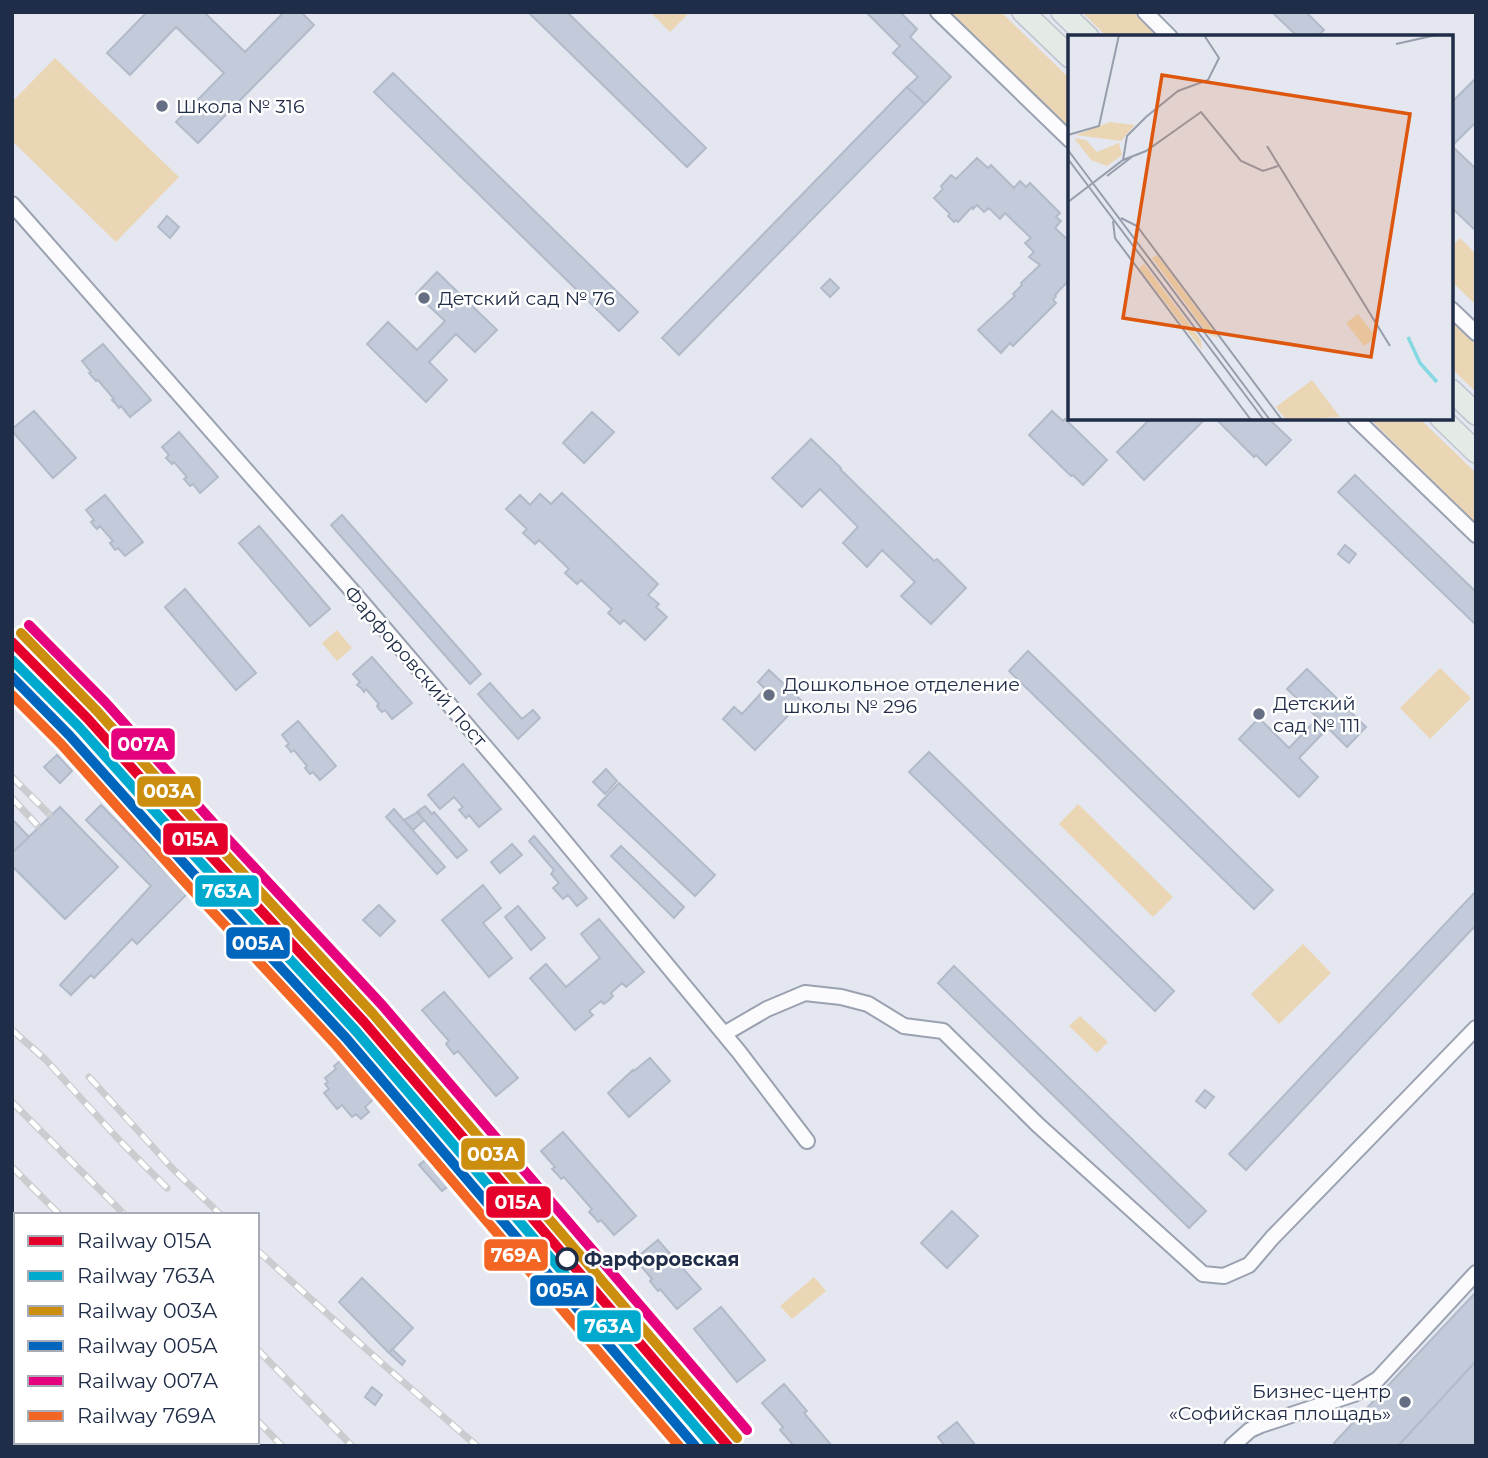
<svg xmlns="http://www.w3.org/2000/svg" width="1488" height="1458" viewBox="0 0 1488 1458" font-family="Montserrat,sans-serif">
	<rect width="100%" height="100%" fill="#e4e7ef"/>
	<path fill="#ead6b4" d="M650 12H690L670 32Z
		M950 12H1001L1070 79V129Z
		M1082 12H1133L1159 37H1107Z
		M55 58 179 177 116 242 12 141V102Z
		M1460 238 1476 254V305L1451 281V247Z
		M1451 321 1476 345V392L1451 368Z
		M1369 418H1419L1476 473V523Z
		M337 630 352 648 337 661 322 643Z
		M1440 668 1471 698 1430 739 1400 708Z
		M1078 804 1173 897 1153 917 1059 824Z
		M1303 944 1331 973 1279 1024 1251 994Z
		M1080 1016 1108 1042 1097 1053 1069 1026Z
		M814 1277 826 1291 792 1319 780 1306Z"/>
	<path fill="#c3cbdb" stroke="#b2baca" stroke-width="2" d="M147 12H204L245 52 284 12H301L314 25 198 143 176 122 224 73 176 27 130 75 107 53Z
		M528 12H567L706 148 687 167Z
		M866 12H900L917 29 910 37 951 77 925 104 907 87 918 77 893 53 900 46Z
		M1272 12H1306L1324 30 1317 37H1298Z
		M393 73 638 312 619 331 374 92Z
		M1476 78V122L1452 146 1476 169V231L1451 207V103Z
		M907 87 925 104 679 355 662 338Z
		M977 158 988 168 991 165 1014 188 1020 181 1026 187 1030 183 1060 213 1056 217 1061 221 1055 228 1070 242V279L1055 295 1056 296 1053 300 1056 303 1013 346 1010 343 1001 353 978 330 1015 296 1013 294 1022 285 1021 283 1040 265 1029 257 1034 252 1025 243 1031 238 1005 213 1000 219 989 208 984 212 977 205 973 209 972 207 958 222 956 220 954 222 948 216 950 214 934 198 943 189 941 186 951 175 956 179Z
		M167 216 179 227 170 238 158 227Z
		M437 272 497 330 475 352 456 334 429 362 447 380 426 402 367 344 388 322 417 350 445 321 416 294Z
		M830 279 839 288 830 297 821 288Z
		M103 344 151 400 130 417 121 406 119 408 116 404 112 400 114 399 98 380 96 381 89 373 91 372 82 361Z
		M34 411 76 458 53 478 12 431V429Z
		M1052 411 1063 421 1065 419 1107 460 1083 485 1073 475 1071 476 1029 435Z
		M592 412 614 432 584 463 563 443Z
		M1151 418H1200L1203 421 1144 480 1117 452Z
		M1215 418H1268L1291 440 1266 465 1256 455 1254 457Z
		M179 432 218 477 200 493 193 484 190 486 184 479 187 477 174 462 172 464 166 458 169 455 162 447Z
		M811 439 841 468 840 469 934 561 937 559 966 588 931 624 901 596 915 582 882 550 867 567 843 543 858 527 820 489 802 507 772 478Z
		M1355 475 1476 592V625L1338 492Z
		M562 493 658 584 648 595 659 604 656 607 667 617 645 640 624 620 620 624 608 613 612 609 581 580 577 584 565 573 569 569 539 540 535 544 523 533 527 529 506 509 520 495 530 505 540 494 551 504Z
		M105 495 143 542 125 556 118 548 115 550 110 543 113 541 100 526 97 529 94 526 91 522 94 520 86 510Z
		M342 515 481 674 470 684 331 525Z
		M259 526 330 609 310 626 239 543Z
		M1345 545 1356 554 1349 563 1338 554Z
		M185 589 256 673 236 690 165 607Z
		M1028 651 1273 890 1254 909 1009 671Z
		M372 657 412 703 392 719 385 710 382 712 379 709 377 706 379 704 366 689 364 692 361 688 357 685 360 682 353 674Z
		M1307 669 1366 727 1347 747 1328 728 1299 758 1318 777 1299 797 1239 739 1259 718 1289 748 1318 718 1287 689Z
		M769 670 802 701 755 750 723 719 734 707 742 714 765 689 758 682Z
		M490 683 522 719 533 710 540 718 518 739 478 694Z
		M298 721 336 766 320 780 313 772 310 774 305 768 307 766 294 750 291 752 289 749 286 746 289 744 282 735Z
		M929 752 1174 991 1155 1011 909 772Z
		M57 755 72 771 60 783 44 767Z
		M463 764 501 809 479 827 469 815 466 818 459 810 463 807 454 797 440 809 428 795Z
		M606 769 617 781 605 794 593 782Z
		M619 783 715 875 695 896 598 805Z
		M101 805 187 894 137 944 132 939 94 978 91 975 71 995 60 985 151 886 86 820Z
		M425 806 432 814 434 812 467 850 457 858 417 812Z
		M60 807 118 867 65 919 12 866V853Z
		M394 809 445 867 437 874 386 817Z
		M418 812 424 820 413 830 404 820Z
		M12 819 29 837 12 853Z
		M534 836 587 898 577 906 568 895 563 899 553 888 559 883 551 874 554 870 529 841Z
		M512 844 522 855 500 873 491 862Z
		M621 846 684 907 674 918 611 856Z
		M483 885 501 908 483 923 512 958 489 977 442 920Z
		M1476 891V925L1246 1170 1229 1154Z
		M379 905 395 921 380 936 363 920Z
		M518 906 545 938 531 950 505 917Z
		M599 919 644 972 626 987 622 983 611 993 613 996 609 1000 604 1004 601 1001 589 1011 593 1015 575 1030 530 978 546 964 566 987 600 958 581 934Z
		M954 966 1206 1211 1189 1228 938 983Z
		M444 992 518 1078 496 1096 458 1051 454 1054 446 1044 449 1041 422 1010Z
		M345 1057 348 1060 346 1062 348 1065 351 1063 378 1095 365 1107 369 1112 361 1119 356 1114 352 1117 342 1105 337 1109 324 1093 329 1089 325 1084 328 1082 325 1078 336 1069 334 1066Z
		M650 1058 670 1081 629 1117 608 1093 633 1070 634 1071Z
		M436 1082 455 1104 448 1111 428 1088Z
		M1205 1090 1214 1097 1205 1108 1196 1101Z
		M412 1102 430 1123 423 1130 405 1109Z
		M563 1132 636 1216 614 1235 601 1220 598 1222 594 1217 589 1212 592 1209 564 1177 561 1179 557 1174 552 1169 555 1167 541 1151Z
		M442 1147 464 1173 442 1191 419 1165Z
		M952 1211 978 1236 947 1268 921 1243Z
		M658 1240 701 1289 677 1309 660 1289 658 1291 650 1281 652 1279 635 1259Z
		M12 1254 16 1258V1285L14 1286 12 1284Z
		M362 1278 413 1328 389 1353 339 1302Z
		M1476 1292V1361L1398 1446H1337L1334 1443Z
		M721 1307 765 1360 737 1382 694 1329Z
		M632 1310 651 1332 644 1339 625 1317Z
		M615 1339 632 1359 624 1365 607 1345Z
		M392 1349 405 1361 402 1365 389 1353Z
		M12 1350 16 1354V1383L12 1386Z
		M1476 1361V1446H1398Z
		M784 1384 807 1411 804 1413 832 1446H794L780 1430 783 1427 762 1403Z
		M372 1387 382 1395 375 1405 365 1397Z
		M957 1422 976 1446H945L938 1437Z"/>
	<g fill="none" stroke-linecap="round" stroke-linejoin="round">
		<g stroke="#9aa1b0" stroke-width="18">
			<path id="street" d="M938 12 1070 140
				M1145 12 1170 37
				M12 204 354 593 517 784 739 1052 807 1141
				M1451 309 1476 333
				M1355 418 1476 535
				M724 1034 767 1009 805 993 841 997 868 1004 904 1026 943 1031 1038 1125 1203 1274 1224 1276 1249 1265 1272 1238 1476 1028
				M1232 1446 1250 1430 1261 1425 1354 1394 1378 1379 1476 1273"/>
		</g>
		<g stroke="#c0c4ce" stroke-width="24">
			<path id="primary" d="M1023 12 1070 57
				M1062 12 1088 37
				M1451 390 1476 414
				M1441 418 1476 452"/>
		</g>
		<use href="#street" stroke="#fbfbfd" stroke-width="14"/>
		<use href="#primary" stroke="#e4eae6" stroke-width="21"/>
		<g stroke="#cacdd0" stroke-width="7">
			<path id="rail" d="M12 777 49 814
				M12 798 37 825
				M12 1030 45 1059 121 1142 167 1188
				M89 1077 172 1168 221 1215
				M12 1102 125 1215
				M12 1167 60 1215
				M257 1250 386 1367 477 1446
				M257 1349 352 1446
				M257 1420 282 1446"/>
		</g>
		<use href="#rail" stroke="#fff" stroke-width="4.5" stroke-dasharray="13" stroke-linecap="butt"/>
		<g stroke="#fff" stroke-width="16">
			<path id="rail-1" d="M12 642 88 719 209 854 364 1022 728 1446"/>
		</g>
		<g stroke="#fff" stroke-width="16">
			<path id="rail-2" d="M12 660 79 727 200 862 355 1030 712 1446"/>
		</g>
		<g stroke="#fff" stroke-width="16">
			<path id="rail-3" d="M21 633 97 711 218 846 373 1014 737 1438"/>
		</g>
		<g stroke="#fff" stroke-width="16">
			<path id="rail-4" d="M12 677 70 736 191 871 346 1038 695 1446"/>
		</g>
		<g stroke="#fff" stroke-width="16">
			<path id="rail-5" d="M29 625 106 703 227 838 382 1005 747 1430"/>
		</g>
		<g stroke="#fff" stroke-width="16">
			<path id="rail-6" d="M12 695 61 744 182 879 337 1046 679 1446"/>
		</g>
		<use href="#rail-1" stroke="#e4002b" stroke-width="10"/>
		<use href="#rail-2" stroke="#00a9ce" stroke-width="10"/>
		<use href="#rail-3" stroke="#cc8e0e" stroke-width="10"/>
		<use href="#rail-4" stroke="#0065bd" stroke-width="10"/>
		<use href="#rail-5" stroke="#e5007d" stroke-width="10"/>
		<use href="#rail-6" stroke="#f26522" stroke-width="10"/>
	</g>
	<g fill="#656e82" stroke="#fff" stroke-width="2.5">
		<circle cx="162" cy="106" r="7"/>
		<circle cx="424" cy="298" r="7"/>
		<circle cx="769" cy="695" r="7"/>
		<circle cx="1259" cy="714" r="7"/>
		<circle cx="1405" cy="1402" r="7"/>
	</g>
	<circle fill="#fff" stroke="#202d48" stroke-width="3.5" cx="567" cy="1259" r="10"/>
	<g text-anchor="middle" stroke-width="5" stroke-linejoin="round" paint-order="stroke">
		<g font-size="19" fill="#202d48" stroke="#fff" text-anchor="start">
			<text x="176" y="113">Школа № 316</text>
			<text x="438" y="305">Детский сад № 76</text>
			<text x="783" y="691">Дошкольное отделение<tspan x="783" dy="22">школы № 296</tspan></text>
			<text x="1273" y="710">Детский<tspan x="1273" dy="22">сад № 111</tspan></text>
			<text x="1391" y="1398" text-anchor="end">Бизнес-центр<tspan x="1391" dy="22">«Софийская площадь»</tspan></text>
		</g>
		<g font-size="19" fill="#202d48" stroke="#fff">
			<text transform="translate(416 666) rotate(49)" y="7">Фарфоровский Пост</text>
		</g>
		<g font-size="19" font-weight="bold" fill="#202d48" stroke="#fff" text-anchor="start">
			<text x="584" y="1266">Фарфоровская</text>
		</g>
	</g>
	<g transform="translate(1068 35)">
		<rect width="385" height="385" fill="#e4e7ef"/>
		<path d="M42 87 67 90 53 106 8 100ZM6 103 18 105 29 117 51 108 54 120 39 131 23 125ZM89 220 150 302V303L140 299 84 223ZM76 229 133 305 134 315 71 233ZM290 279 308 302 296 311 278 288ZM244 345 272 382 218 385 208 372Z" fill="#ead6b4"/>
		<path fill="none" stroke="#86d8e2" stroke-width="3.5" d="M340 302 352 328 369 347"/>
		<path fill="none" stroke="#969dac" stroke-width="2" d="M328 9 368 0M0 100 31 91 51 0M199 111 322 311M0 115 202 385M0 124 196 385M55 125 59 101 78 82 110 56 140 45 151 23 136 0M39 141 65 121M0 167 55 125 78 116 133 77 173 126 195 136 210 131M53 183 69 191 214 385M45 186 47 203 183 385"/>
		<path fill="#de570f" fill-opacity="0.15" stroke="#de570f" stroke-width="3.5" d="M94 40 342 79 303 322 55 283Z"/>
		<rect width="385" height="385" fill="none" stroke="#202d48" stroke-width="3.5"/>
	</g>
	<g stroke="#fff" stroke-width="2.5">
		<rect x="110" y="727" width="66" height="34" rx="7" fill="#e5007d"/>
		<rect x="136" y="775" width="66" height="33" rx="7" fill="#cc8e0e"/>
		<rect x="162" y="822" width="67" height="34" rx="7" fill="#e4002b"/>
		<rect x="194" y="874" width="66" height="34" rx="7" fill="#00a9ce"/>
		<rect x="225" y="926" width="66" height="34" rx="7" fill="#0065bd"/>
		<rect x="460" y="1137" width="66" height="34" rx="7" fill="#cc8e0e"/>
		<rect x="485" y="1185" width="67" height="34" rx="7" fill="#e4002b"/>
		<rect x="483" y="1238" width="66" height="34" rx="7" fill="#f26522"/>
		<rect x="529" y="1274" width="66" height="33" rx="7" fill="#0065bd"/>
		<rect x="576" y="1309" width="66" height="34" rx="7" fill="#00a9ce"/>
	</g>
	<g font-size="19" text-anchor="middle" font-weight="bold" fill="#fff">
		<text x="143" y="751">007А</text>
		<text x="169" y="798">003А</text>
		<text x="195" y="846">015А</text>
		<text x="227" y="898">763А</text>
		<text x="258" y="950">005А</text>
		<text x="493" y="1161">003А</text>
		<text x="518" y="1209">015А</text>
		<text x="516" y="1262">769А</text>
		<text x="562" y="1297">005А</text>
		<text x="609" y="1333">763А</text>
	</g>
	<rect width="1488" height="1458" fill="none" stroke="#202d48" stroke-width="28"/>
	<rect x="14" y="1213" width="245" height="231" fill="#ffffff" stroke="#a6abb6" stroke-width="2"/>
	<rect x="28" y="1236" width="35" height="10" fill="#e4002b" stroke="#a6abb6" stroke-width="2"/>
	<text x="77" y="1248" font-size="21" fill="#202d48">Railway 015А</text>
	<rect x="28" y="1271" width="35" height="10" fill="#00a9ce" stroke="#a6abb6" stroke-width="2"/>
	<text x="77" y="1283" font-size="21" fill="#202d48">Railway 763А</text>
	<rect x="28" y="1306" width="35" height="10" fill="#cc8e0e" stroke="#a6abb6" stroke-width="2"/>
	<text x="77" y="1318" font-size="21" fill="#202d48">Railway 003А</text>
	<rect x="28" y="1341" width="35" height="10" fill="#0065bd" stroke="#a6abb6" stroke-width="2"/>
	<text x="77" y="1353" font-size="21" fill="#202d48">Railway 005А</text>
	<rect x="28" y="1376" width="35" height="10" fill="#e5007d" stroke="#a6abb6" stroke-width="2"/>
	<text x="77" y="1388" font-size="21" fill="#202d48">Railway 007А</text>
	<rect x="28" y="1411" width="35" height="10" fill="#f26522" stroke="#a6abb6" stroke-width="2"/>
	<text x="77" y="1423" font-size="21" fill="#202d48">Railway 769А</text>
</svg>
